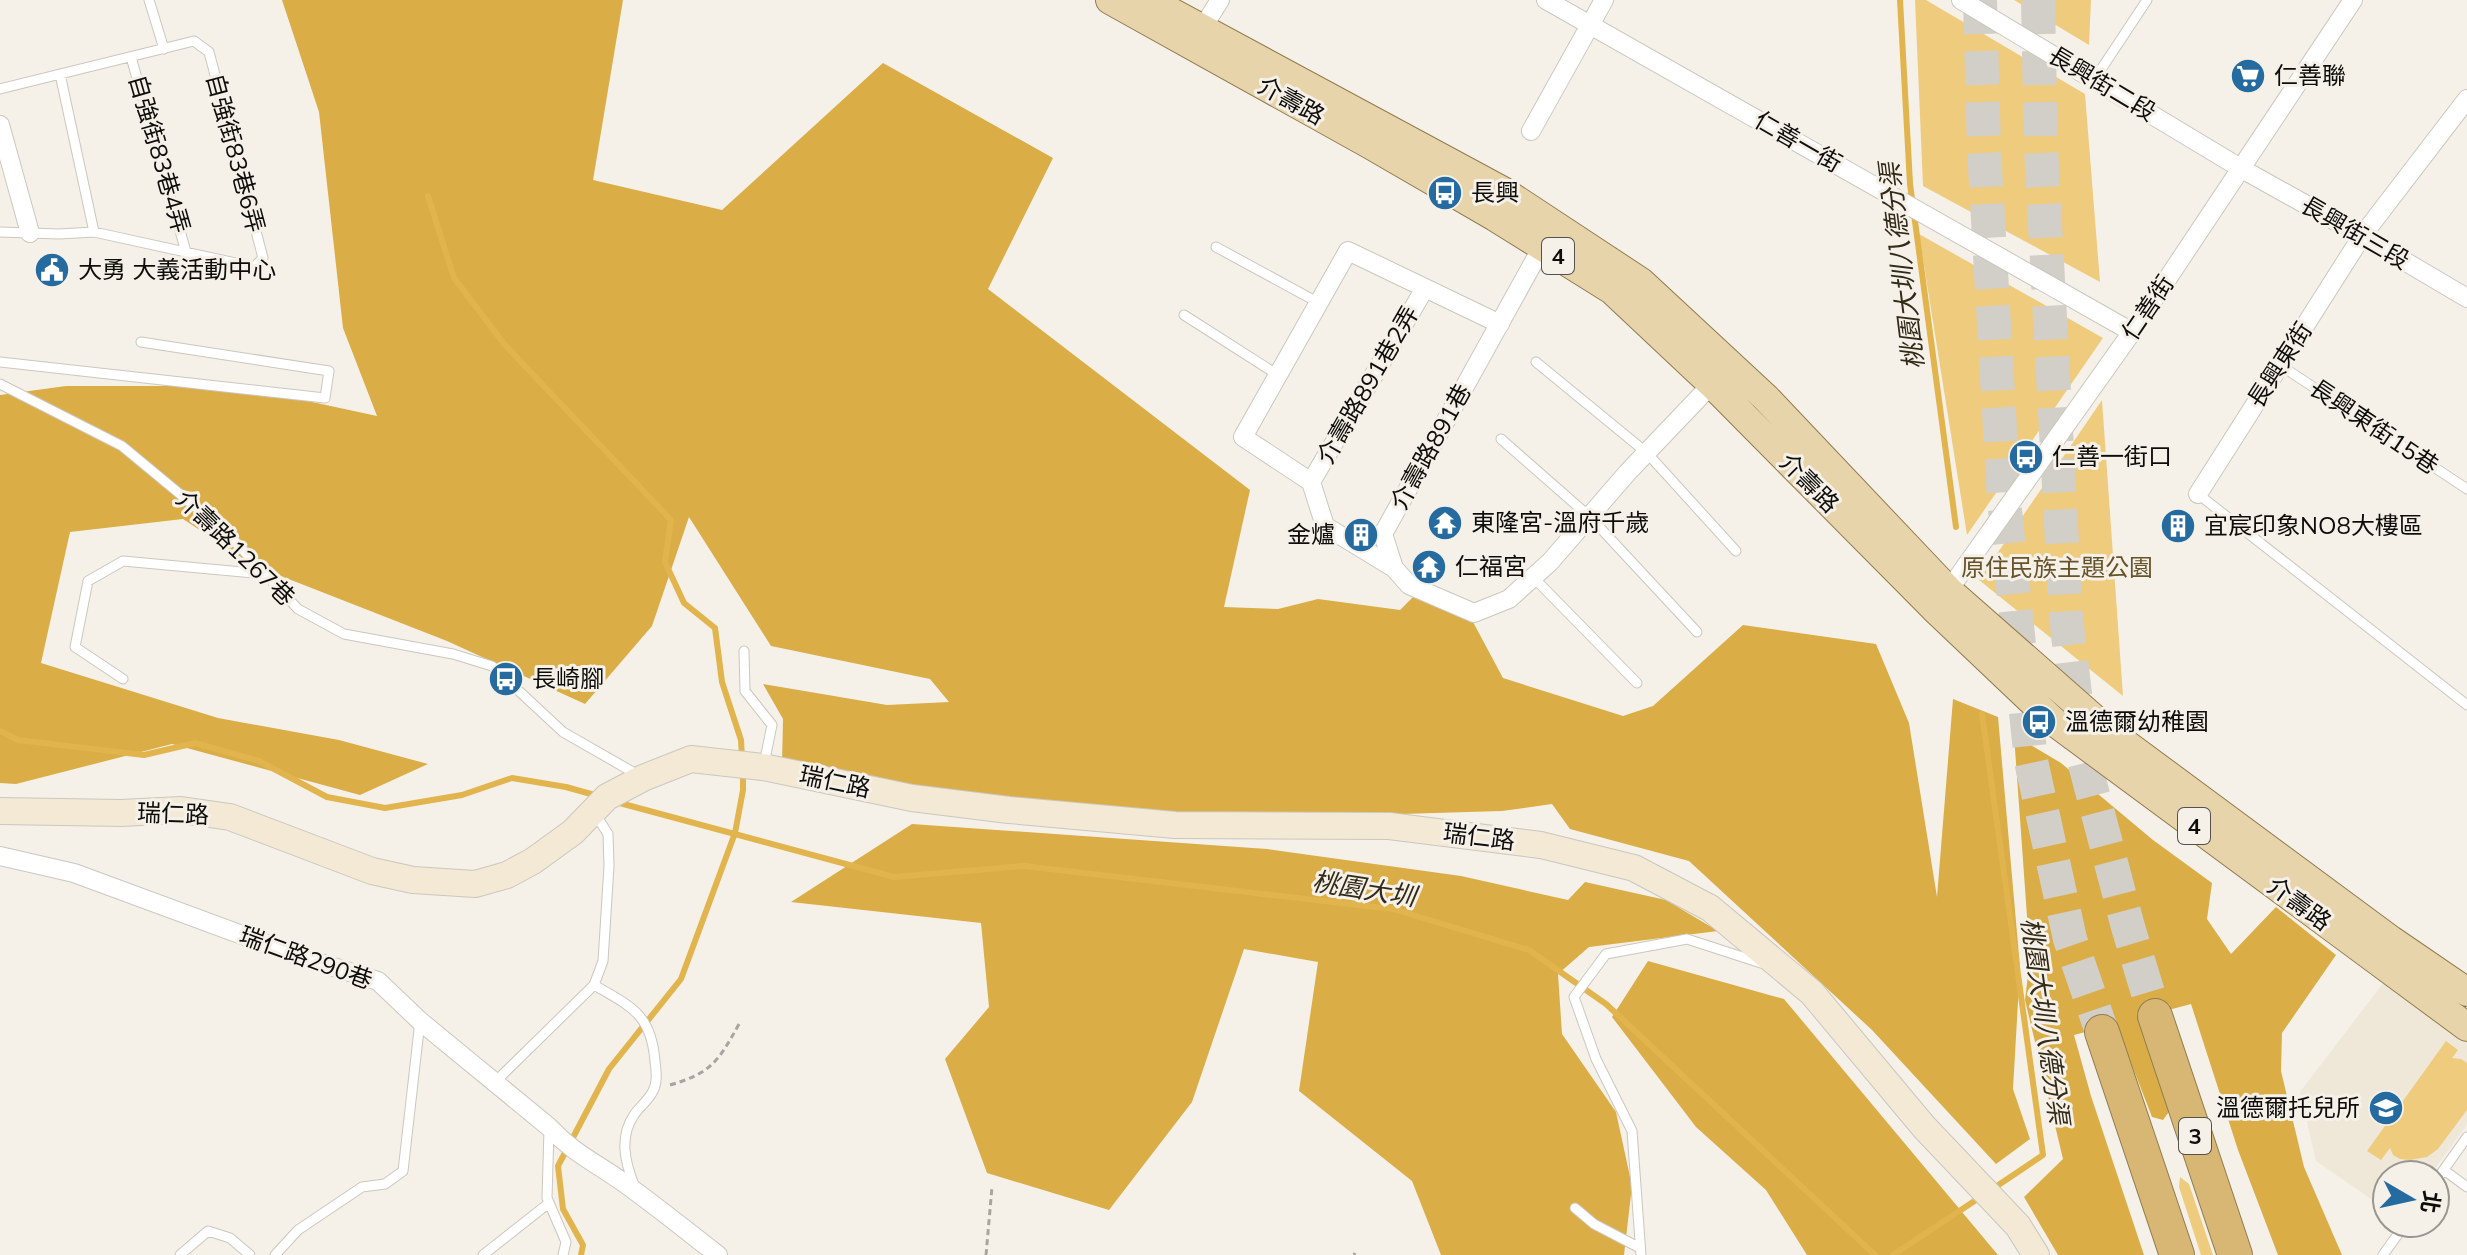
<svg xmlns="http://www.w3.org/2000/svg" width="2467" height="1255" viewBox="0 0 2467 1255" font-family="Mulish,'Noto Sans TC',sans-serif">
	<rect width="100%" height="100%" fill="#f5f1e9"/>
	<path fill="#efe8d8" d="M2387 978 2467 1038V1125L2430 1175H2387V1210L2316 1161 2300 1092Z"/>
	<path fill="#efcb7e" d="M1915 0H1926L2085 94 2100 282 1923 186Z
		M2014 0H2091L2089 45Z
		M1919 234 2103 338 1967 535Z
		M2102 400 2123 696 1979 580Z
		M2446 1041 2458 1050 2452 1058 2461 1059 2467 1063V1110L2438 1149 2427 1157 2410 1160 2400 1159 2393 1155 2390 1148 2381 1160 2367 1151Z
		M2180 1177 2189 1184 2213 1255H2201L2179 1187Z"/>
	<path fill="#daad46" d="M282 0H623L593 180 722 210 883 63 1053 158 988 289 1250 490 1224 607 1278 609 1318 599 1400 610 1414 596 1473 622 1503 678 1623 716 1653 706 1743 625 1876 644 1909 723 1937 897 1953 699 1998 717 2020 967 2013 1089 2030 1139 1996 1164 1872 1030 1689 861 1570 829 1552 804 1502 811 1334 816 1106 813 898 783 782 763 783 719 763 684 887 705 949 702 930 679 771 646 689 517 652 626 585 704 447 641 253 565 183 519 70 532 41 663 218 718 339 740 428 764 360 795 172 744 16 784 0 783V395L66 386H238L377 416 343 328 319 112Z
		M2014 735 2061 763 2153 840 2212 883 2207 919 2231 954 2276 907 2336 955 2282 1033 2281 1071 2304 1167 2342 1255H2278L2238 1150 2191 1004 2146 1016 2171 1109 2163 1120 2152 1117 2116 1024 2074 1035 2091 1096 2144 1255H2058L2024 1197 2063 1159 2025 1000 2030 958Z
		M912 824 1267 849 1461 876 1568 900 1585 882 1666 900 1718 931 1589 947 1558 974 1562 1034 1616 1112 1632 1186 1624 1255H1441L1412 1181 1299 1091 1318 962 1244 949 1192 1102 1109 1210 987 1173 945 1059 989 1007 981 923 791 902Z
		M1648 961 1784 999 1998 1255H1807L1766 1190 1696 1127 1612 1017Z"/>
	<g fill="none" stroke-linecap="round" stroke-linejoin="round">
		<path stroke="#e1b44d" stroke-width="6" d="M1900 0 1910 184 1956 527
			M428 196 454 278 505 345 671 520 665 562 684 603 715 628 722 682 741 740 742 758
			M1982 714 2043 1155 1991 1190
			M0 731 18 740 144 755 195 743 259 761 327 797 385 808 462 795 512 778 566 787 598 796
			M616 802 894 877 1024 866 1393 909 1529 950 1606 1004 1875 1255
			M581 1255 583 1245 563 1209 558 1166 609 1069 681 979 735 833 743 790V773
			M1893 1255 1982 1196"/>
		<path stroke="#d2cfc8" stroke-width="34" stroke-dasharray="34 17" stroke-linecap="butt" d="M1980 0 1984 149 2004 500 2031 761 2070 939 2102 1032
			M2038 0 2041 149 2066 618 2082 753 2128 927 2155 1016"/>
		<g stroke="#cbc7be" stroke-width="11">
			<path id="lane" d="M149 0 164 49
				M131 57 186 252
				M60 74 94 232
				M2094 80 2147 0
				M0 89 194 41 209 52 263 258 254 267 94 232 59 234 0 232
				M1216 247 1319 303
				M1184 315 1278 375
				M0 362 325 398 329 371 141 342
				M1536 362 1647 453 1736 551
				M2280 365 2467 489
				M0 384 122 446 227 533 298 609 344 634 453 654 492 666 563 732 638 775
				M1501 439 1590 517 1697 632
				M2198 494 2467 705
				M1533 577 1637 683
				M744 651 745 691 772 725 764 764
				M123 679 75 647 88 581 123 561 265 574
				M594 985C632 1007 651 1014 655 1061 656 1071 658 1082 653 1091 648 1101 640 1106 634 1115 619 1137 625 1162 634 1185
				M495 1082 594 985 603 961 609 866 608 834 594 812
				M549 1130 547 1198 566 1242 563 1255
				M2444 1170 2467 1187
				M2435 1182 2467 1137
				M1575 1208 1594 1224 1640 1248
				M180 1255 208 1231 230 1238 250 1255
				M275 1255 298 1230 362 1187 385 1184 403 1171 420 1021
				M483 1255 549 1203
				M1641 1255 1632 1131 1596 1059 1574 997 1606 954 1687 939 1761 963
				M2383 1255 2406 1223"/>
		</g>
		<g stroke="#cbc7be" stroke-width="20">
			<path id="street" d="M1546 0 2132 332
				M1961 0 2242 169 2362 236 2467 298
				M1198 35 1220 0
				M0 125 30 233
				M1531 131 1604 0
				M1542 247 1383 534 1394 568 1409 585 1474 613 1509 599 1550 562 1628 472 1712 384
				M1311 482 1425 288
				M2198 494 2362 236 2467 99
				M1394 568 1325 526 1311 482 1243 437 1348 251 1500 324
				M1943 598 2132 332 2353 0
				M0 856 74 873 302 957 378 981 420 1021 549 1127C574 1154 595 1162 624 1183 656 1206 687 1231 718 1255"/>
		</g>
		<g stroke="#cbc7be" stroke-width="28">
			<path id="secondary" d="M0 811 121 813 181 810 230 817 372 871 413 880 475 884 507 875 533 861 573 832 607 797 643 778 691 759 763 767 912 798 1009 810 1175 825 1389 826 1541 845 1634 868 1710 908 1812 993 1924 1127 2018 1226 2036 1255"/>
		</g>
		<g stroke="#917c4f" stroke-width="30">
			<path id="primary" d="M1110 0 1369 144 1495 217 1612 290 1712 384 1934 608 2053 721 2467 1027
				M1149 0 1503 191 1641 282 1766 398 1949 591 2107 730 2391 940 2467 992"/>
		</g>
		<g stroke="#917c4f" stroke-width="36">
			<path id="highway" d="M2155 1016 2235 1255
				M2102 1032 2177 1255"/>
		</g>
		<path stroke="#a8a59f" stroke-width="3" stroke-dasharray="6 4" stroke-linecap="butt" d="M670 1085C712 1073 719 1060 739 1024
			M986 1255 992 1187
			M1354 1255 1355 1253"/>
		<use href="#lane" stroke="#fff" stroke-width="9"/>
		<use href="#street" stroke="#fff" stroke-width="18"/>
		<use href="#secondary" stroke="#f3e9d5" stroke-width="26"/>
		<use href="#primary" stroke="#e7d4ab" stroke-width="28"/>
		<use href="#highway" stroke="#d7b773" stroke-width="34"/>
	</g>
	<defs>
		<g id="supermarket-disc" transform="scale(1.8)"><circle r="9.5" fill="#266ba0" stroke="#f5f1e9"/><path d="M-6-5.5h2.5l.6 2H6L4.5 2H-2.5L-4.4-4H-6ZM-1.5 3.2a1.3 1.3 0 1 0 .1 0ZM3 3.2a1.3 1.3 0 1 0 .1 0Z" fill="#fff"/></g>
		<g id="bus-disc" transform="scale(1.8)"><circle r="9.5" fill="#266ba0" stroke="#f5f1e9"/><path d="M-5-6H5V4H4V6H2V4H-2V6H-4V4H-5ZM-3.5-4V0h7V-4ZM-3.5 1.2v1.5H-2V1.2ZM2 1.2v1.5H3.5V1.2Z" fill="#fff"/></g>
		<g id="civic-disc" transform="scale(1.8)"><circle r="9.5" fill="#266ba0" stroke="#f5f1e9"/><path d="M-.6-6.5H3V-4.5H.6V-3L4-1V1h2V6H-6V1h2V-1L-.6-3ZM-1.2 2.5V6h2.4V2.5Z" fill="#fff"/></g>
		<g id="temple-disc" transform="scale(1.8)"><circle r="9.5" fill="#266ba0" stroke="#f5f1e9"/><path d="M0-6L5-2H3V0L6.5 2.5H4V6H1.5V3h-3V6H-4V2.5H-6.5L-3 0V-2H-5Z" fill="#fff"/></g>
		<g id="building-disc" transform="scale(1.8)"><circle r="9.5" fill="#266ba0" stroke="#f5f1e9"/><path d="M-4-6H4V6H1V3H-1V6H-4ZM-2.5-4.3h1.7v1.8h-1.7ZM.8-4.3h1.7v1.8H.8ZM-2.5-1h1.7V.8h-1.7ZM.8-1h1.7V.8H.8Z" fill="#fff"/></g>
		<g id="school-disc" transform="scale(1.8)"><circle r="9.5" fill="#266ba0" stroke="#f5f1e9"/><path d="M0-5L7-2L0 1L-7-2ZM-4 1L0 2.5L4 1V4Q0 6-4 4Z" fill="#fff"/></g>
	</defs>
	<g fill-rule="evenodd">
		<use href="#supermarket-disc" x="2248" y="76"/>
		<use href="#bus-disc" x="1445" y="193"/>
		<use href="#civic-disc" x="52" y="270"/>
		<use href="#bus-disc" x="2026" y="457"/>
		<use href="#temple-disc" x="1445" y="523"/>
		<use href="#building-disc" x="2178" y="526"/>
		<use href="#building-disc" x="1361" y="535"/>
		<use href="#temple-disc" x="1429" y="567"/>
		<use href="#bus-disc" x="506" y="679"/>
		<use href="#bus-disc" x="2039" y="722"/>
		<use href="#school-disc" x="2386" y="1108"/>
	</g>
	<g text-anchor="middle" stroke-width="6" stroke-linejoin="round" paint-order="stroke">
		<g fill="#f5f1e9" stroke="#54514e" stroke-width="2">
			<rect x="1542" y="238" width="32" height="36" rx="6"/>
			<rect x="2178" y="808" width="32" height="36" rx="6"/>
			<rect x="2179" y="1118" width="32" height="36" rx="6"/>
		</g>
		<g font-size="22" font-weight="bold" fill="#0f0d0b">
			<text x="1558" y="264">4</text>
			<text x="2194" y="834">4</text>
			<text x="2195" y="1144">3</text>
		</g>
		<g font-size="24" fill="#0f0d0b" stroke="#f5f1e9" text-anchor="start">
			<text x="2274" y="84">仁善聯</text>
			<text x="1471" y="201">長興</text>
			<text x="78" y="278">大勇 大義活動中心</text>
			<text x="2052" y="465">仁善一街口</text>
			<text x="1471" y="531">東隆宮-溫府千歲</text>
			<text x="2204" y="534">宜宸印象NO8大樓區</text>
			<text x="1335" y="543" text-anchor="end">金爐</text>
			<text x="1455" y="575">仁福宮</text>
			<text x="532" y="687">長崎腳</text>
			<text x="2065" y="730">溫德爾幼稚園</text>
			<text x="2360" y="1116" text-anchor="end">溫德爾托兒所</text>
		</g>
		<g font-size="24" fill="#0f0d0b" stroke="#f5f1e9">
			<text transform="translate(2102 84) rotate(31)" y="8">長興街二段</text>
			<text transform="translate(1291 101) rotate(29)" y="8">介壽路</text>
			<text transform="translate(1798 142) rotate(30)" y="8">仁善一街</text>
			<text transform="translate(235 153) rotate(75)" y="8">自強街83巷6弄</text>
			<text transform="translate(159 154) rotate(74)" y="8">自強街83巷4弄</text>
			<text transform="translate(2355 233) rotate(30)" y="8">長興街三段</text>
			<text transform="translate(2148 308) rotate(-56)" y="8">仁善街</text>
			<text transform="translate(2280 365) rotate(-57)" y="8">長興東街</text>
			<text transform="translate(1368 385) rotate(-60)" y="8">介壽路891巷2弄</text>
			<text transform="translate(2374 427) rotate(34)" y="8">長興東街15巷</text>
			<text transform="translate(1431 447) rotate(-61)" y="8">介壽路891巷</text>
			<text transform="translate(1809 483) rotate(45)" y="8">介壽路</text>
			<text transform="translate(235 548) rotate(44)" y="8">介壽路1267巷</text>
			<text transform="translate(835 782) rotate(12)" y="8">瑞仁路</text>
			<text transform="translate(173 814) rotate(2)" y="8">瑞仁路</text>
			<text transform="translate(1479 837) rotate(7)" y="8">瑞仁路</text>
			<text transform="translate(2299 904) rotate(36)" y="8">介壽路</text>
			<text transform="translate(306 958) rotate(20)" y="8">瑞仁路290巷</text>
		</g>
		<g font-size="24" fill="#66532a" stroke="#f5f1e9">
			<text x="2057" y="576">原住民族主題公園</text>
		</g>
		<g font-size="26" font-style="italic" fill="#332a18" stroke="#f5f1e9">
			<text transform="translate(1902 266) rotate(-97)" y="9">桃園大圳八德分渠</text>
			<text transform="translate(1364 889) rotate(9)" y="9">桃園大圳</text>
			<text transform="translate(2045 1021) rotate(82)" y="9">桃園大圳八德分渠</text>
		</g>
	</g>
	<g transform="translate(2411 1199) rotate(99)"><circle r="38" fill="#f5f1e9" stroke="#999690" stroke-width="2"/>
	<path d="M0-6L14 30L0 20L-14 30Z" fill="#266ba0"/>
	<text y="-12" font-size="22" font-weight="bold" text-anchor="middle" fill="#0f0d0b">北</text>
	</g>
</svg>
